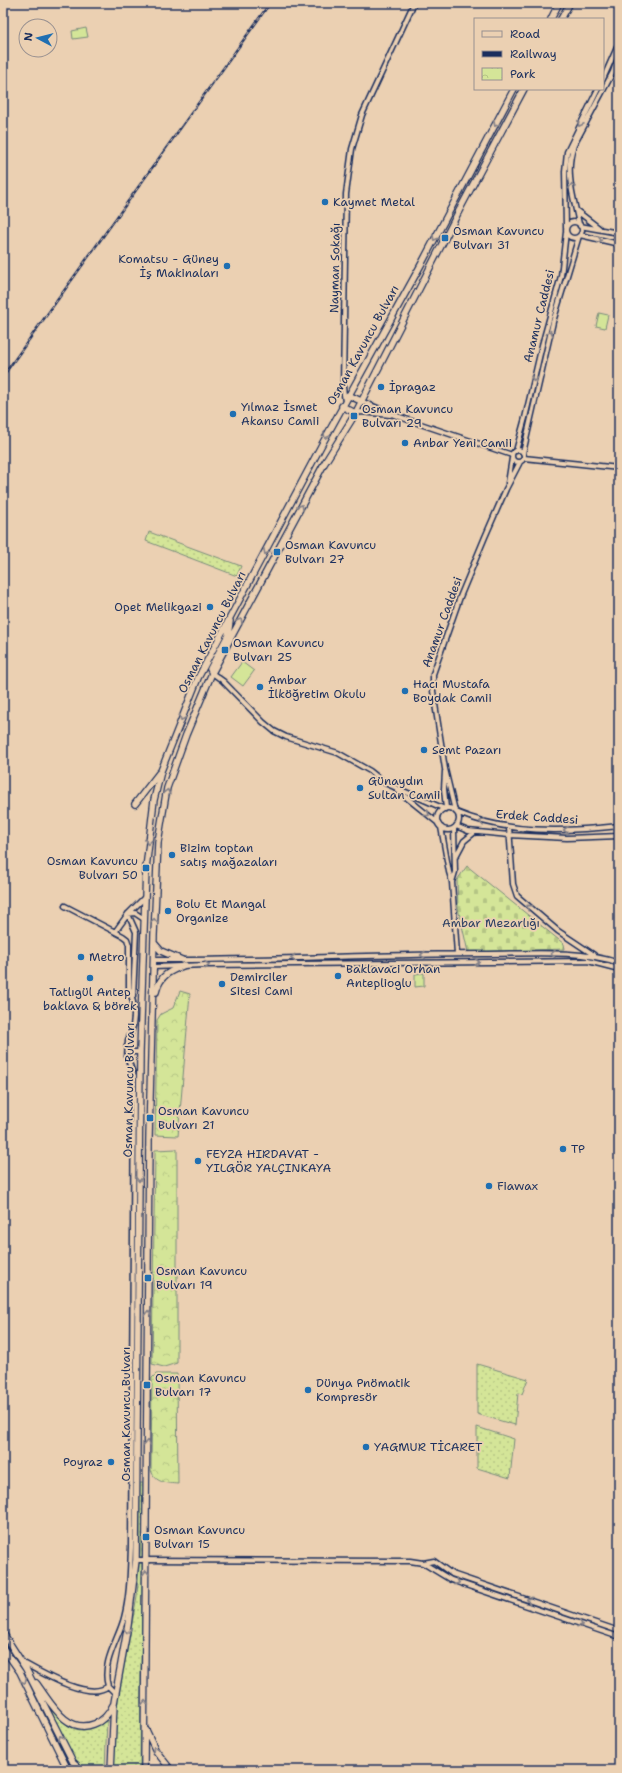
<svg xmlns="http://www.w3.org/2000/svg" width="622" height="1773" viewBox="0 0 622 1773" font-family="'Shantell Sans',sans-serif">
	<defs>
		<pattern id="grass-dots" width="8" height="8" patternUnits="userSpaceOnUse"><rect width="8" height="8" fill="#d4e598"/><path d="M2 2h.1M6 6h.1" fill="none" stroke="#b5c585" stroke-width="1.8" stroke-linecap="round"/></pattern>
		<pattern id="cemetery-stones" width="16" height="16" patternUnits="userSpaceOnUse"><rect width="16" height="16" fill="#d4e598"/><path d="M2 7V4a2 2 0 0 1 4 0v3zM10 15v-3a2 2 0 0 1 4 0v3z" fill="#b5c585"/></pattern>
		<pattern id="park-crowns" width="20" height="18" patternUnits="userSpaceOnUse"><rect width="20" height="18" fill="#d4e598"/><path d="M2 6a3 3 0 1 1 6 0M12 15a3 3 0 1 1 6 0" fill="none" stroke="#b5c585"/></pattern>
	</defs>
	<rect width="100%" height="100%" fill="#ebd0b2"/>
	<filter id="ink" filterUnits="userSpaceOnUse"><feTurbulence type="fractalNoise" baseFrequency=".025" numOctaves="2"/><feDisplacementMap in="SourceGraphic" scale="8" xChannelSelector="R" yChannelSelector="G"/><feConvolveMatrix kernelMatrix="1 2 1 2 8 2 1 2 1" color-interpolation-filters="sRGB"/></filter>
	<g filter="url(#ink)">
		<path fill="url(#grass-dots)" stroke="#788a7b" d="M149 532 241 566 237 576 146 541Z
			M477 1364 528 1379 522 1394 518 1393 515 1425 477 1414Z
			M477 1427 514 1439 510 1478 477 1468Z
			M140 1483H143L140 1770H114L117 1705 137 1596 140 1552Z
			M46 1702C64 1726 78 1741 107 1720L105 1770C99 1770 91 1771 86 1769 72 1764 53 1717 45 1703Z"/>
		<path fill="url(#cemetery-stones)" stroke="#788a7b" d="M467 866 564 944 565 949 468 952 458 908 457 880Z"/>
		<path fill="url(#park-crowns)" stroke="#788a7b" d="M180 991 190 994 178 1136 155 1135 157 1020 161 1014 173 1008Z
			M177 1149V1363L164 1367 152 1364 155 1150Z
			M156 1374H177L178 1484C166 1483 155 1483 151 1470L152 1378Z"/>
		<path fill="#d4e598" stroke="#788a7b" d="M86 28 88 37 73 39 72 31Z
			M599 313 608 315 605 328 596 326Z
			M242 662 254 671 243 686 231 677Z
			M424 973V986L415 987V974Z"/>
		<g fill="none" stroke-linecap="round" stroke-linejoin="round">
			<g stroke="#1b2f5e" stroke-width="7">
				<path id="secondary" d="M603 79 619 43
					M577 211 599 228
					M566 230a8 8 0 1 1 16 0a8 8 0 1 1-16 0Z
					M579 224C574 199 564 171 574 145L613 72 619 55
					M580 226 619 233
					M566 228 565 171 567 152 598 89
					M580 235 619 244
					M361 401 394 415 512 455
					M345 402 343 387 346 194 352 149 362 115 414 3
					M355 413 362 412 390 415
					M512 456a6 6 0 1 1 12 0a6 6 0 1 1-12 0Z
					M516 451 525 418 542 345 561 276 566 232
					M523 453 553 322 579 236
					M524 458 619 468
					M508 483 512 458
					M212 673 223 681 263 722 274 731 286 737 338 753 370 771 385 783 445 809
					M445 771 444 789 446 808
					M397 790 438 823
					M437 819a11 11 0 1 1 22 0a11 11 0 1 1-22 0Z
					M455 811 445 769 433 691V674L460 597 485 537 506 489 520 462
					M456 812C508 834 564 832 619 826
					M456 826 468 831 509 835 567 838 619 836
					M441 827 449 872 452 882 457 954
					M509 827 513 884 517 896 558 931 594 955
					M456 856 464 841 475 832
					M452 882 455 872 454 828
					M65 906 123 936 127 939 129 945V988L133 1002 134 1016 133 1026 128 1041 127 1057 134 1076 131 1547C130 1570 130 1595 124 1618 119 1638 101 1663 108 1686L116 1694
					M128 914 136 932 133 996
					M128 914 135 913 144 919
					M115 932 128 914 145 897
					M154 960C264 961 374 954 484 954 527 954 578 949 619 963
					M154 967 206 965 588 961 619 969
					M127 1046 133 1052H140
					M136 1560 410 1561 423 1563 434 1561 452 1574 619 1631
					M423 1563 451 1580 619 1637
					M22 1662C40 1672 90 1702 108 1686"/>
			</g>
			<g stroke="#1b2f5e" stroke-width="8">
				<path id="primary" d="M613 3 619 8"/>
			</g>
			<g stroke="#1b2f5e" stroke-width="8">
				<path id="highway" d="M551 19 559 3
					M561 19 570 3
					M348 395 361 401
					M342 406 355 413
					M212 673 210 669 228 635 230 621
					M135 804 159 773
					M154 943 161 951 182 960
					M156 992C160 975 170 971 185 965
					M3 1633 26 1669 73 1762 82 1770
					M3 1648 20 1672 68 1770
					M36 1683C50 1701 66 1735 94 1724 103 1721 109 1714 113 1705
					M146 1730 156 1751 171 1770
					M111 1770 114 1703 128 1625 136 1560 140 1052 146 868 154 800 161 771 198 678 321 446 422 263 514 89
					M144 1770 149 1138 154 935 158 842 167 788 186 735 212 673 324 464 354 416 461 207 524 89"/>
			</g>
			<use href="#secondary" stroke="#ebd0b2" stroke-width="4"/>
			<use href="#primary" stroke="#ebd0b2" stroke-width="4.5"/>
			<use href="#highway" stroke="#ebd0b2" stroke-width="5.5"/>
			<g stroke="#1b2f5e" stroke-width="2.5">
				<path id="rail" d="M3 376 270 3"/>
			</g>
			<use href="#rail" stroke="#ebd0b2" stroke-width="1" stroke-dasharray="3" stroke-linecap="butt"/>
		</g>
		<defs><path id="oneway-chevron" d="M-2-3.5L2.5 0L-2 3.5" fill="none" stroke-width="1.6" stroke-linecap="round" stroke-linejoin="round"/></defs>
		<g stroke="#838088">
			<use href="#oneway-chevron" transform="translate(496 124) rotate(118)"/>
			<use href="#oneway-chevron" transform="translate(580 124) rotate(117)"/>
			<use href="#oneway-chevron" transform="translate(572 186) rotate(-98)"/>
			<use href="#oneway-chevron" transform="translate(435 238) rotate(118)"/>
			<use href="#oneway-chevron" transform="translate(599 240) rotate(12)"/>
			<use href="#oneway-chevron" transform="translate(550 333) rotate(-76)"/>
			<use href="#oneway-chevron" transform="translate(534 379) rotate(102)"/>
			<use href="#oneway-chevron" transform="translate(326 436) rotate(118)"/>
			<use href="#oneway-chevron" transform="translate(301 507) rotate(-62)"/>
			<use href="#oneway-chevron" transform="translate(266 552) rotate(118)"/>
			<use href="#oneway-chevron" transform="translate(240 621) rotate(-62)"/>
			<use href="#oneway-chevron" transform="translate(182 718) rotate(112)"/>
			<use href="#oneway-chevron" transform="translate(167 792) rotate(-78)"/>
			<use href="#oneway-chevron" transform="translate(427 814) rotate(38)"/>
			<use href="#oneway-chevron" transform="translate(482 822) rotate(-166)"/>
			<use href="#oneway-chevron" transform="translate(566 830) rotate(-179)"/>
			<use href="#oneway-chevron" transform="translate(148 842) rotate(97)"/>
			<use href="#oneway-chevron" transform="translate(529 907) rotate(-138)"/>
			<use href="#oneway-chevron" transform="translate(154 921) rotate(-89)"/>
			<use href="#oneway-chevron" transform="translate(553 954) rotate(180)"/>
			<use href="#oneway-chevron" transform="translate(423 955) rotate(178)"/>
			<use href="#oneway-chevron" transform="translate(293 958) rotate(179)"/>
			<use href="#oneway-chevron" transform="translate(477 962)"/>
			<use href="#oneway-chevron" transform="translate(207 965) rotate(-2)"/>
			<use href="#oneway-chevron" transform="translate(139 1179) rotate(90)"/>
			<use href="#oneway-chevron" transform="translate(148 1313) rotate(-90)"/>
			<use href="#oneway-chevron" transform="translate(147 1443) rotate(-90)"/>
			<use href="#oneway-chevron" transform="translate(146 1573) rotate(-90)"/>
			<use href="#oneway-chevron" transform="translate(457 1582) rotate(19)"/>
			<use href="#oneway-chevron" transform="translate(529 1600) rotate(-161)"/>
			<use href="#oneway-chevron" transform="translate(580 1624) rotate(19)"/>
			<use href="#oneway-chevron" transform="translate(127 1631) rotate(100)"/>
			<use href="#oneway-chevron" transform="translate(24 1681) rotate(64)"/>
			<use href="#oneway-chevron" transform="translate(145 1703) rotate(-90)"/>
			<use href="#oneway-chevron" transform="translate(61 1738) rotate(-116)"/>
			<use href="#oneway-chevron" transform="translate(155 1749) rotate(-121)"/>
		</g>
	</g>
	<g fill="#1f6fb2" stroke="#ebd0b2" stroke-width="1.5">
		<circle cx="325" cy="202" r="4"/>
		<rect x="441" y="234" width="8" height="8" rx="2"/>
		<circle cx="227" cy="266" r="4"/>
		<circle cx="381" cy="387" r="4"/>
		<circle cx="233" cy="414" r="4"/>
		<rect x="350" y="412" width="8" height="8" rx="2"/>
		<circle cx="405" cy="443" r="4"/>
		<rect x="273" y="548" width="8" height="8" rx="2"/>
		<circle cx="210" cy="607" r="4"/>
		<rect x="221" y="646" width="8" height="8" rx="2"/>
		<circle cx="260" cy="687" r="4"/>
		<circle cx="405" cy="691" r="4"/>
		<circle cx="424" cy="750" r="4"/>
		<circle cx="360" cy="788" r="4"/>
		<circle cx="172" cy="855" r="4"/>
		<rect x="142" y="864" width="8" height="8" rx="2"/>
		<circle cx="168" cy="911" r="4"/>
		<circle cx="81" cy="957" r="4"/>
		<circle cx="338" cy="976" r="4"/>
		<circle cx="90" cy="978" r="4"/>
		<circle cx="222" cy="984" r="4"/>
		<rect x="146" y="1114" width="8" height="8" rx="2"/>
		<circle cx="563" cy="1149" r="4"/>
		<circle cx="198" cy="1161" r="4"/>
		<circle cx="489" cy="1186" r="4"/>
		<rect x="144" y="1274" width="8" height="8" rx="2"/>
		<rect x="143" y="1381" width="8" height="8" rx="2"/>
		<circle cx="308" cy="1390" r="4"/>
		<circle cx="366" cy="1447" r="4"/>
		<circle cx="111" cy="1462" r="4"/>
		<rect x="142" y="1533" width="8" height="8" rx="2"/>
	</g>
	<g text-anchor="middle" stroke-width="3.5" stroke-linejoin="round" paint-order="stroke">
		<g font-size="12" fill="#1b2f5e" stroke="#ebd0b2" text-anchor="start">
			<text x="333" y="206">Kaymet Metal</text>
			<text x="453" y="235">Osman Kavuncu<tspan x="453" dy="14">Bulvarı 31</tspan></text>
			<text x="219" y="263" text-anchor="end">Komatsu - Güney<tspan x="219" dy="14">İş Makinaları</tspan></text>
			<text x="389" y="391">İpragaz</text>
			<text x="241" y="411">Yılmaz İsmet<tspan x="241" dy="14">Akansu Camii</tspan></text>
			<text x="362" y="413">Osman Kavuncu<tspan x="362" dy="14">Bulvarı 29</tspan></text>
			<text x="413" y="447">Anbar Yeni Camii</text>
			<text x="285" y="549">Osman Kavuncu<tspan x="285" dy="14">Bulvarı 27</tspan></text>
			<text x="202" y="611" text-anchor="end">Opet Melikgazi</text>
			<text x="233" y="647">Osman Kavuncu<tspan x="233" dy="14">Bulvarı 25</tspan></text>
			<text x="268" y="684">Ambar<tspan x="268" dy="14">İlköğretim Okulu</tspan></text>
			<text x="413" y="688">Hacı Mustafa<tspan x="413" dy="14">Boydak Camii</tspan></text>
			<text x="432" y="754">Semt Pazarı</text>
			<text x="368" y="785">Günaydın<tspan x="368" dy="14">Sultan Camii</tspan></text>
			<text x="180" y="852">Bizim toptan<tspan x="180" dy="14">satış mağazaları</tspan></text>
			<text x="138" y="865" text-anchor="end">Osman Kavuncu<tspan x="138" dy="14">Bulvarı 50</tspan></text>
			<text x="176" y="908">Bolu Et Mangal<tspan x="176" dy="14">Organize</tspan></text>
			<text x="89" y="961">Metro</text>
			<text x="346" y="973">Baklavaci Orhan<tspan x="346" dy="14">Anteplioglu</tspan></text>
			<text x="230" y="981">Demirciler<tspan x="230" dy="14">Sitesi Cami</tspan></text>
			<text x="90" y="996" text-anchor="middle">Tatlıgül Antep<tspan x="90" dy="14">baklava &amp; börek</tspan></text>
			<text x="158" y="1115">Osman Kavuncu<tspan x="158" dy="14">Bulvarı 21</tspan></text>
			<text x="571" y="1153">TP</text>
			<text x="206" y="1158">FEYZA HIRDAVAT -<tspan x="206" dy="14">YILGÖR YALÇINKAYA</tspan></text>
			<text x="497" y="1190">Fiawax</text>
			<text x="156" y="1275">Osman Kavuncu<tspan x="156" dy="14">Bulvarı 19</tspan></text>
			<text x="155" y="1382">Osman Kavuncu<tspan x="155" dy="14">Bulvarı 17</tspan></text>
			<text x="316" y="1387">Dünya Pnömatik<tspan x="316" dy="14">Kompresör</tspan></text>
			<text x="374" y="1451">YAGMUR TİCARET</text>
			<text x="103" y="1466" text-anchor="end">Poyraz</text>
			<text x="154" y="1534">Osman Kavuncu<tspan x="154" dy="14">Bulvarı 15</tspan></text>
		</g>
		<g font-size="12" fill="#1b2f5e" stroke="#ebd0b2">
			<text transform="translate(335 268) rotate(-89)" y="4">Nayman Sokağı</text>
			<text transform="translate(539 316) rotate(-76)" y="4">Anamur Caddesi</text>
			<text transform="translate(363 345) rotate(-61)" y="4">Osman Kavuncu Bulvarı</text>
			<text transform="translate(442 622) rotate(-70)" y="4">Anamur Caddesi</text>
			<text transform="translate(212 632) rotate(-63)" y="4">Osman Kavuncu Bulvarı</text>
			<text transform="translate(537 817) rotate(4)" y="4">Erdek Caddesi</text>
			<text transform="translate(129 1090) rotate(-89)" y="4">Osman Kavuncu Bulvarı</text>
			<text transform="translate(126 1414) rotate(-90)" y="4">Osman Kavuncu Bulvarı</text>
		</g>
		<g font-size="12" fill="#2e4164" stroke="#ebd0b2">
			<text x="491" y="927">Ambar Mezarlığı</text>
		</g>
	</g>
	<rect width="622" height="1773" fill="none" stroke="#ebd0b2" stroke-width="16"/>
	<rect x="8" y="8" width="606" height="1757" fill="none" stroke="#1b2f5e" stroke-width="1.5" filter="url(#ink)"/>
	<rect x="474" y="18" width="130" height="72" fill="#ebd0b2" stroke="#989090"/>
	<rect x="482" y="31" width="20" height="6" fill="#ebd0b2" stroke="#989090"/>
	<text x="510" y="38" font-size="12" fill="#1b2f5e">Road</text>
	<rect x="482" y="51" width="20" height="6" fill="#1b2f5e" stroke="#989090"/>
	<text x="510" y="58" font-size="12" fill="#1b2f5e">Railway</text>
	<rect x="482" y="68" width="20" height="12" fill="url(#park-crowns)" stroke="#989090"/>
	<text x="510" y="78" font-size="12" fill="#1b2f5e">Park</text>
	<g transform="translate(38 38) rotate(277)"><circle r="19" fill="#ebd0b2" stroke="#989090"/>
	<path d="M0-3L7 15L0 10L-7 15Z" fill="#1f6fb2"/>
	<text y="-6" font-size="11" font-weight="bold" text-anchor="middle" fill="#1b2f5e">N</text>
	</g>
</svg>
